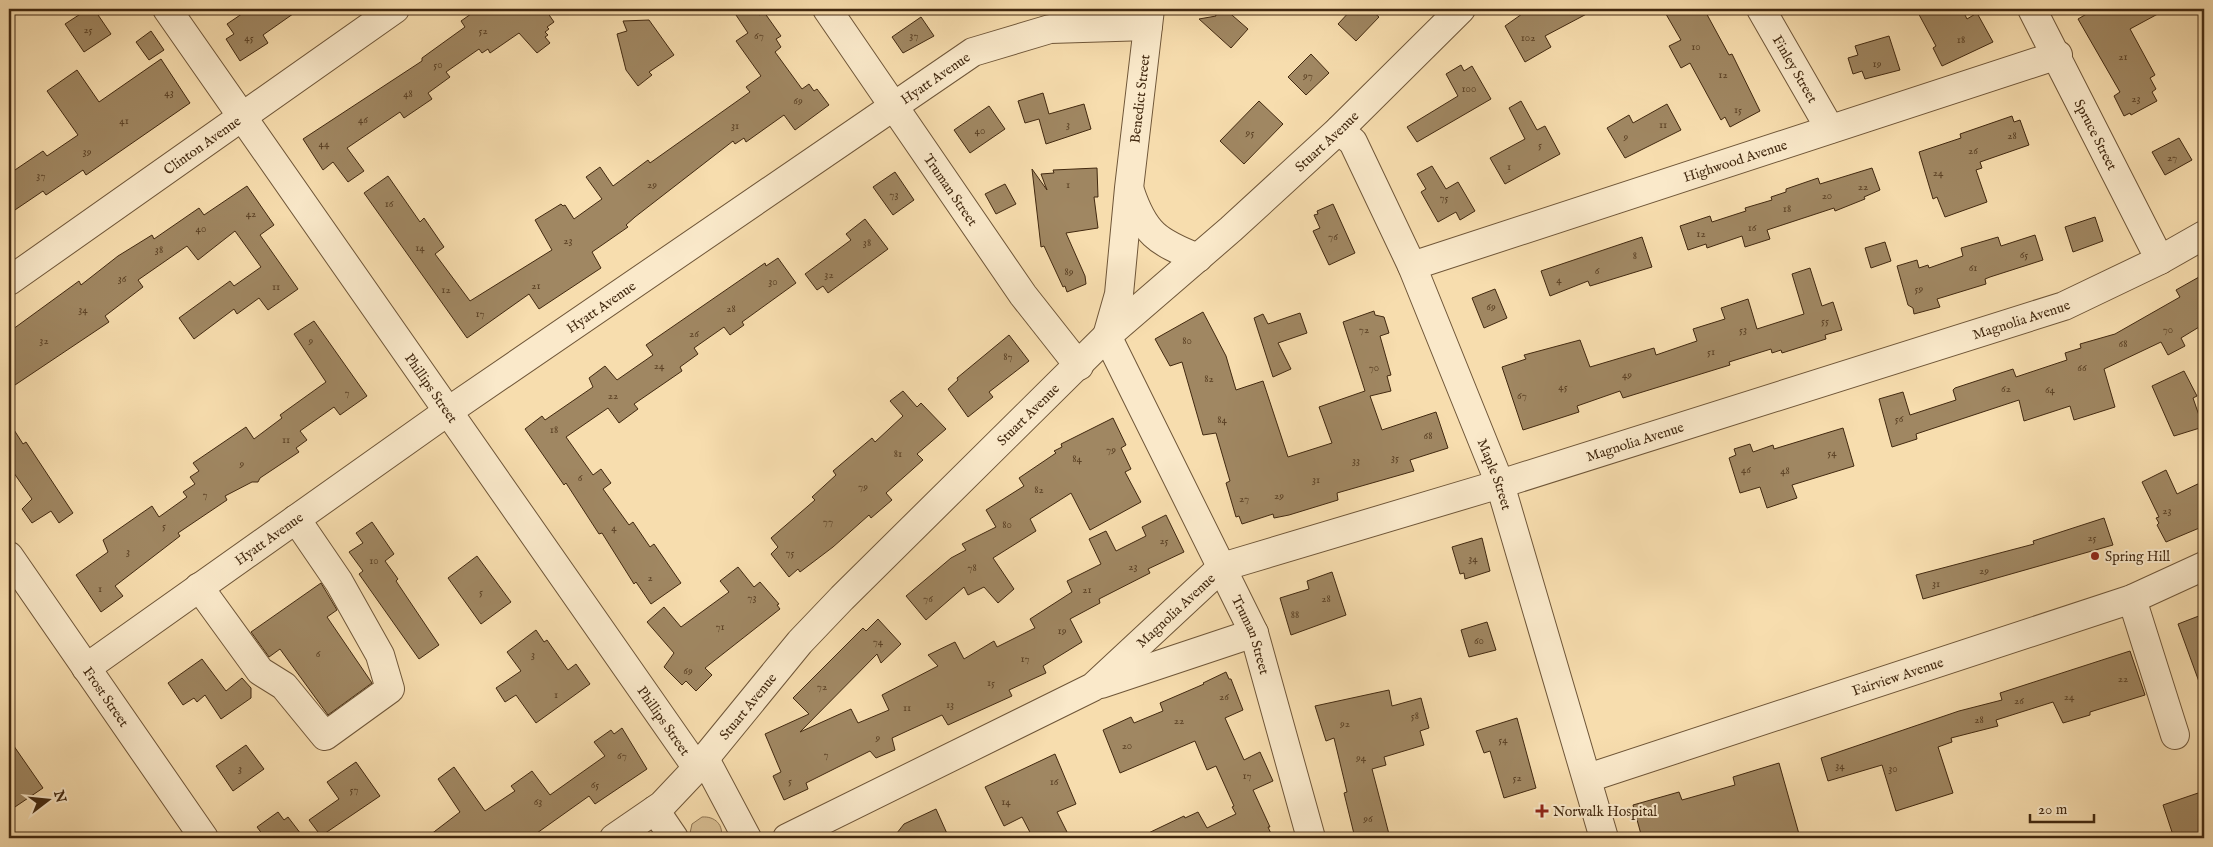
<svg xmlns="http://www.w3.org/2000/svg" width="2213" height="847" viewBox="0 0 2213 847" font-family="'IM FELL English',serif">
	<rect width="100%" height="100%" fill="#f7ddae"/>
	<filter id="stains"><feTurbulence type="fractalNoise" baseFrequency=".004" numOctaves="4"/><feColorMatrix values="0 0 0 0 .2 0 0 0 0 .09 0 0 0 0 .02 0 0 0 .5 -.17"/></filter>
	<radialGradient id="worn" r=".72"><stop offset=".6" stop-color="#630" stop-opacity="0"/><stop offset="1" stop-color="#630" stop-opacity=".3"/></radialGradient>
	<path fill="#d8be93" stroke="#8d7452" d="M702 817C715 816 724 825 721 838H689L692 824Z"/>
	<path fill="#a08762" stroke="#422910" d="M88 9H94L111 34 84 52 65 24Z
		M249 9H300L263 35 268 43 240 61 226 39 234 34 227 24Z
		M478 9H545L554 22 547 27 549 29 545 32 548 35 545 37 550 43 537 53 519 33 490 53 488 49 482 53 479 49 446 72 450 77 428 93 432 99 404 118 400 112 347 148 364 171 348 182 333 162 323 170 303 139 422 61V58L465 27 461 21Z
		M732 9H755L759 15 764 12 781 36 776 39 781 47 775 52 802 89 809 84 814 91 817 89 829 105 795 130 784 115 746 142 744 138 735 144 733 141 635 217 626 225 628 227 592 252 601 268 539 309 529 294 467 338 364 193 388 176 420 222 424 218 444 247 435 254 470 301 552 250 535 220 561 204 563 206 565 205 574 219 602 199 586 177 600 167 613 186 648 160 650 163 750 92 746 87 761 76 736 41 748 33Z
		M1214 9H1225L1248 29 1231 48 1199 19 1216 16Z
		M1352 9H1370L1379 17 1356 41 1338 24Z
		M1529 9H1596L1545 36 1551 47 1525 62 1505 26Z
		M1663 9H1704L1729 55 1732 54 1760 111 1730 127 1725 117 1721 120 1690 63 1681 68 1669 46 1681 40Z
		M1916 9H1962L1967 19 1977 13 1993 42 1942 66 1933 48 1936 46Z
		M2095 9H2167L2130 29 2155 75 2150 78 2156 89 2152 92 2157 101 2131 115 2130 113 2124 116 2114 96 2120 92 2078 19Z
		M921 17 934 36 903 53 892 37Z
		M649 20 674 55 649 72 652 75 638 86 626 70 617 34 627 31 623 21Z
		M151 31 164 50 149 60 136 42Z
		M1889 36 1900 70 1865 79 1862 71 1853 74 1848 58 1858 55 1855 46Z
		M1311 54 1329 73 1306 95 1288 77Z
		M161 59 190 103 86 175 83 170 46 195 43 191 9 214V174L43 151 47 156 78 135 47 91 77 70 99 102Z
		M1461 65 1464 71 1472 66 1491 99 1417 142 1407 127 1458 96 1446 74Z
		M1043 93 1049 114 1084 104 1091 129 1046 144 1039 119 1025 123 1018 101Z
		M1259 101 1283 124 1244 164 1220 141Z
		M1521 101 1537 130 1545 126 1560 154 1505 184 1490 158 1525 139 1509 108Z
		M1667 104 1681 130 1625 158 1607 128 1629 115 1633 123Z
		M989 106 1005 129 970 153 954 130Z
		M2012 116 2014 122 2020 120 2029 145 1980 162 1982 168 1976 170 1987 202 1945 217 1937 197 1933 199 1919 152 1961 138 1960 134Z
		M2179 138 2192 160 2165 175 2152 152Z
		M1432 166 1446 189 1458 182 1475 211 1460 220 1456 212 1438 222 1421 192 1426 189 1417 174Z
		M1097 168 1098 197H1094L1098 228 1066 233 1085 276 1086 284 1067 292 1065 286 1063 287 1044 246 1041 247 1032 169 1047 190 1041 174 1054 173 1053 170Z
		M1872 168 1880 190 1864 197 1865 199 1835 211 1834 208 1767 230 1770 239 1745 247 1742 236 1707 248 1706 244 1688 250 1680 226 1710 216 1712 222 1746 211 1745 208 1772 200 1771 197 1786 192V189L1818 178 1820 184Z
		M895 172 914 200 893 215 873 187Z
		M1005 184 1016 204 996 214 985 194Z
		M247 186 274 225 260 235 298 289 268 310 259 298 237 314 234 309 194 339 179 318 230 281 234 286 261 267 235 231 198 260 187 246 138 280 143 287 105 316 109 322 9 389V332L79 281 81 285 118 256 152 235 154 239 199 208 204 215Z
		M1333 204 1355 253 1329 265 1313 231 1320 228 1314 215 1318 214 1317 211Z
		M2095 217 2103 241 2073 252 2065 227Z
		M865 219 888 249 828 293 823 286 817 290 805 274 851 240 846 234Z
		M2035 235 2043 260 1990 277 1985 279 1986 284 1937 299 1940 307 1914 314 1913 308 1908 305 1897 266 1917 260 1919 268 1928 265 1929 268 1963 256 1961 248 1998 237 2001 246Z
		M1642 237 1652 267 1590 286 1588 281 1550 296 1541 271Z
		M1885 242 1891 261 1871 268 1865 248Z
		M778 258 796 283 742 322 744 325 730 335 724 327 694 348 698 354 680 367 682 371 634 404 638 409 619 423 608 408 566 437 593 475 601 469 611 483 603 489 629 525 633 522 650 547 654 544 681 583 651 604 636 582 634 584 602 533 599 534 566 483 564 485 525 429 542 416 545 420 593 387 589 378 605 366 617 380 653 355 646 345 765 263 766 266Z
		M1810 268 1822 306 1833 302 1842 330 1825 335 1826 339 1782 353 1781 350 1772 353 1771 349 1729 362 1730 365 1623 398 1620 391 1577 406 1579 412 1523 430 1502 367 1526 359 1524 355 1580 340 1590 367 1654 348 1656 355 1697 341 1693 329 1725 319 1721 308 1748 299 1757 329 1804 314 1792 274Z
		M2199 277 2204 286V324L2181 338 2185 346 2168 355 2161 342 2104 369 2115 407 2074 420 2070 406 2024 421 2019 400 1916 434 1917 439 1892 447 1879 399 1903 392 1910 415 1956 400 1953 390 1955 388 2013 369 2016 377 2067 360 2065 353 2081 348 2080 344 2115 334 2180 297 2176 290Z
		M1495 289 1507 318 1484 328 1472 298Z
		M1374 311 1375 315 1384 317 1389 333 1380 336 1391 375 1387 376 1391 391 1370 396 1382 430 1436 412 1448 448 1410 460 1414 471 1337 493 1338 500 1289 515 1274 518 1273 514 1242 524 1239 516 1236 517 1226 483 1230 481 1216 433 1203 435 1182 362 1170 366 1155 339 1203 312 1226 356 1236 390 1263 381 1288 457 1332 443 1319 407 1365 391 1343 322Z
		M1300 313 1307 333 1278 343 1291 369 1273 377 1254 318 1263 314 1268 324Z
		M314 321 367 396 340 415 334 407 300 431 307 440 296 448 299 452 260 478 258 482H252L225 496 227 500 178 533 180 536 115 586 123 596 101 612 76 575 108 552 103 540 152 506 159 517 187 497 183 492 195 484 190 477 199 471 193 463 246 427 254 439 282 418 280 415 326 382 294 334Z
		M1009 335 1029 361 989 392 993 397 968 417 948 389 958 380 957 378Z
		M2184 371 2197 396 2193 398 2203 427 2174 436 2152 386Z
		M903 391 917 407 921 403 946 429 917 454 923 460 886 493 892 500 871 518 869 515 833 547 800 572 798 569 789 577 771 554 778 547 771 538 815 500 812 497 836 475 833 471 872 438 875 442 903 416 890 401Z
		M1113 418 1126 445 1121 448 1131 469 1125 472 1141 502 1090 530 1071 493 1030 519 1036 531 993 558 1014 589 998 603 984 587 968 595 964 587 926 620 906 596 951 558 966 550 962 544 996 527 986 510 1024 486 1019 478 1056 453 1054 451 1062 447 1061 444Z
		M9 422 23 444 26 442 73 513 59 523 51 511 32 523 22 509 32 499 9 466Z
		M1843 428 1854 466 1792 485 1797 498 1767 508 1760 487 1740 493 1729 458 1736 455 1734 449 1750 444 1753 452 1773 445 1774 449Z
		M2166 470 2177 494 2204 481V526L2166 542 2157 525 2159 523 2156 518 2159 517 2142 482Z
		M1166 515 1184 552 1148 569 1150 573 1099 599 1100 603 1070 619 1082 642 1043 666 1046 673 1009 690 1012 696 948 725 942 715 892 738 895 750 876 758 870 751 806 783 808 789 784 800 773 776 781 772 765 734 809 714 793 698 863 628 866 631 878 619 901 644 881 663 877 654 800 732 851 709 858 723 889 710 882 695 938 666 928 655 955 642 964 659 994 641 997 647 1035 628 1030 619 1072 592 1067 581 1101 564 1089 539 1106 531 1116 551 1146 536 1142 527Z
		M2104 518 2113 545 1923 599 1916 575 2034 544 2033 541Z
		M372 522 394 554 385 561 398 579 396 581 439 645 419 659 359 574 363 571 349 552 363 543 356 533Z
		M1482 538 1490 571 1465 579 1464 573 1460 574 1452 547Z
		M477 556 511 602 481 624 448 578Z
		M738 567 754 587 760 582 779 604 777 605 780 609 705 668 712 675 696 691 686 681 682 685 664 667 674 653 647 622 664 607 681 627 729 592 720 581Z
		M1332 572 1346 615 1291 635 1280 598 1309 589 1307 581Z
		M321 583 337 610 327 617 372 683 328 715 280 649 269 657 251 632Z
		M2204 614V690H2202L2178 624Z
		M1487 622 1496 650 1469 657 1461 630Z
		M536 630 544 642 547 640 568 670 576 664 590 684 536 723 516 695 505 702 496 688 521 671 507 652Z
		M2130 651 2145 695 2090 712V715L2063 723 2053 702 1996 720 1998 726 1951 738 1952 742 1938 747 1953 793 1896 811 1882 765 1828 781 1821 758 1959 711 2002 700 2000 693Z
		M202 659 226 691 242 678 251 688V698L221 719 205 695 197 702 194 698 183 705 168 683Z
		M1226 672 1229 679H1231L1243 710 1225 718 1244 760 1260 752 1273 781 1253 790 1270 827H1268L1273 838H1138L1184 816 1185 818 1198 812 1207 828 1236 814 1232 807 1234 806 1216 766 1207 770 1195 741 1120 773 1103 730 1131 717 1134 723 1163 711 1160 703 1204 684 1203 683Z
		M1389 690 1392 706 1421 698 1429 728 1420 731 1424 745 1384 757 1386 765 1372 769 1390 838H1355L1344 793 1347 792 1334 738 1326 741 1315 706Z
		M1517 718 1536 788 1504 798 1490 751 1484 753 1476 731Z
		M622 728 647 769 595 804 589 796 530 838H426L460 812 438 779 454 767 485 811 515 791 511 786 532 771 550 795 605 756 594 742 611 730 614 734Z
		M9 739 43 788 9 811Z
		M246 745 264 769 233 791 216 766Z
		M1055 754 1076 804 1057 812 1070 838H1033L1022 817 1004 826 985 787Z
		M356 762 380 796 321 836 309 820 339 799 327 782Z
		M1779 763 1799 834 1786 838H1642L1633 805 1679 792 1682 800 1735 785 1733 777Z
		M2204 791V838H2174L2163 805Z
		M936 809 949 838H893L904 824Z
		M278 812 284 820 288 817 304 838H258L263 835 257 827Z"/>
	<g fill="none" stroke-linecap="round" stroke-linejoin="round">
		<g stroke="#6f5638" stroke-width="30">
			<g id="minor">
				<path id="s1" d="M167 9 697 768"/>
				<path id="s2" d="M827 9 1023 295 1079 366"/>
				<path id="s3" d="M1761 9 1830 129"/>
				<path id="s4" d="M2032 9 2160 260"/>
				<path id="s5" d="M1339 130 1353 142 1412 266 1500 484 1604 838"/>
				<path d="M1130 191C1144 233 1157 242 1198 258"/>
				<path id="s6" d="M1412 266 2058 55"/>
				<path id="s7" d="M9 281 395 9"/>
				<path id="s8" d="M1107 336 1254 633 1311 838"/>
				<path id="s9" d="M1107 336 1119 294 1129 188 1150 9"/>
				<path id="s10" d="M9 556 204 838"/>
				<path d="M199 587 260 671 284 686 325 736 390 689 380 655 339 582 296 519"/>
				<path d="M2132 599 2175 735"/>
				<path id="s11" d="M86 668 447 412 973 52 1050 29 1148 26"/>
				<path d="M1101 684 1254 633"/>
				<path d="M705 759 747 838"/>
				<path id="s12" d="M1588 778 2132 599 2204 566"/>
				<path d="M655 810 674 838"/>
				<path id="s13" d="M614 838 662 805 697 768 800 642 842 598 1107 336 1231 229 1339 130 1461 9"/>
				<path id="s14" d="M787 838 1093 687 1222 567 1500 484 2064 306 2160 260 2204 235"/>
			</g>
		</g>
		<use href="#minor" stroke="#fae9ca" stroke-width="28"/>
	</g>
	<g fill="#8f2418" stroke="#fae9ca" stroke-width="2">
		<circle cx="2095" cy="556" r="5"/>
		<path d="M1539.5 803.5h5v5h5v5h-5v5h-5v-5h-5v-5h5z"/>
	</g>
	<g text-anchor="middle" stroke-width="4" stroke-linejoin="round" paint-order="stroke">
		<g font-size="11" fill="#5a4024">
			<text x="88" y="33">25</text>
			<text x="483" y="34">52</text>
			<text x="759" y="39">67</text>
			<text x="914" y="39">37</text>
			<text x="249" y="41">45</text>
			<text x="1528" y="41">102</text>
			<text x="1961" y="43">18</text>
			<text x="1696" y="50">10</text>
			<text x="2123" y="60">21</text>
			<text x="1877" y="67">19</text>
			<text x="438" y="68">50</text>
			<text x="1723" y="78">12</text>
			<text x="1308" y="79">97</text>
			<text x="1469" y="92">100</text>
			<text x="169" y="96">43</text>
			<text x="408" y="97">48</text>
			<text x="2136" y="102">23</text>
			<text x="798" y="104">69</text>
			<text x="1738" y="113">15</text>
			<text x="363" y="123">46</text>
			<text x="124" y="124">41</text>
			<text x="1068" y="128">3</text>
			<text x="1663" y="128">11</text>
			<text x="735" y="129">31</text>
			<text x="980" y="134">40</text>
			<text x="1250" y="136">95</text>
			<text x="2012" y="139">28</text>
			<text x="1626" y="140">9</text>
			<text x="324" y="147">44</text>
			<text x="1540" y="148">5</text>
			<text x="1973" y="154">26</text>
			<text x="87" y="155">39</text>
			<text x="2172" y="161">27</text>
			<text x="1509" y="170">1</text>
			<text x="1938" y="176">24</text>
			<text x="41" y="179">37</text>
			<text x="652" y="188">29</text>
			<text x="1068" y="188">1</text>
			<text x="1863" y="190">22</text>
			<text x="894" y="198">73</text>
			<text x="1827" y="199">20</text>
			<text x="1444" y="201">75</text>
			<text x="389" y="207">16</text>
			<text x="1787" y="212">18</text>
			<text x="251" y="217">42</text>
			<text x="1752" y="231">16</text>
			<text x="201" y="232">40</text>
			<text x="1701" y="237">12</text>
			<text x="1333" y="240">76</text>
			<text x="568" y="244">23</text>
			<text x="867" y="246">38</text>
			<text x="420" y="251">14</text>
			<text x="159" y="253">38</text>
			<text x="2024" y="258">65</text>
			<text x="1635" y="259">8</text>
			<text x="1973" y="271">61</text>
			<text x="1597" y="274">6</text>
			<text x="1069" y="275">89</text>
			<text x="829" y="278">32</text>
			<text x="122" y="282">36</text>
			<text x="1559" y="283">4</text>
			<text x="773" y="285">30</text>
			<text x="536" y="289">21</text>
			<text x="276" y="290">11</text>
			<text x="1919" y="292">59</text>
			<text x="446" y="293">12</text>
			<text x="1491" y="310">69</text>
			<text x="731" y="312">28</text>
			<text x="83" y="313">34</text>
			<text x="480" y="317">17</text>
			<text x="1825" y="324">55</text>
			<text x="1364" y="333">72</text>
			<text x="1743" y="333">53</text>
			<text x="2168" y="333">70</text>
			<text x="694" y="337">26</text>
			<text x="44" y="344">32</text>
			<text x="311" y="344">9</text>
			<text x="1187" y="344">80</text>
			<text x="2123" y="347">68</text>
			<text x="1711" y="355">51</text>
			<text x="1008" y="360">87</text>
			<text x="659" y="369">24</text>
			<text x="1374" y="371">70</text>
			<text x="2082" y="371">66</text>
			<text x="1627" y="378">49</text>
			<text x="1209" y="382">82</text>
			<text x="1563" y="390">45</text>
			<text x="2006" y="392">62</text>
			<text x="2050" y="393">64</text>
			<text x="347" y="396">7</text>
			<text x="613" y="399">22</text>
			<text x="1522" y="399">67</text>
			<text x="1899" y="422">56</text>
			<text x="1222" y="423">84</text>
			<text x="554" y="433">18</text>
			<text x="1428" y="439">68</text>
			<text x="286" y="443">11</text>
			<text x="1111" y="453">79</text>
			<text x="1832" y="456">54</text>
			<text x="898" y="457">81</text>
			<text x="1395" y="461">35</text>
			<text x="1077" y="462">84</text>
			<text x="1356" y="464">33</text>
			<text x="242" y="467">9</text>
			<text x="1746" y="473">46</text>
			<text x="1785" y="474">48</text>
			<text x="580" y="481">6</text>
			<text x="1316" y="483">31</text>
			<text x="863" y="490">79</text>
			<text x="1039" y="493">82</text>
			<text x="205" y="498">7</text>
			<text x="1279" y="499">29</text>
			<text x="1244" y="502">27</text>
			<text x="2167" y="514">23</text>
			<text x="828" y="525">77</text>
			<text x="1007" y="528">80</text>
			<text x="164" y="529">5</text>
			<text x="614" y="531">4</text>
			<text x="2092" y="541">25</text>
			<text x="1164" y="544">25</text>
			<text x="128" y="555">3</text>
			<text x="790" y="556">75</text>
			<text x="1473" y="562">34</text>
			<text x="374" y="564">10</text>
			<text x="1133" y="570">23</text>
			<text x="972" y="571">78</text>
			<text x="1984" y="574">29</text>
			<text x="650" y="581">2</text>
			<text x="1936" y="587">31</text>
			<text x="100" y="592">1</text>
			<text x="1087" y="593">21</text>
			<text x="481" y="595">5</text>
			<text x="752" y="601">73</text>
			<text x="928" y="602">76</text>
			<text x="1326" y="602">28</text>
			<text x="1295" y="618">88</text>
			<text x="720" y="630">71</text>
			<text x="1062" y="634">19</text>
			<text x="1479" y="644">60</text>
			<text x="878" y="645">74</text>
			<text x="318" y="657">6</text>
			<text x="533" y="658">3</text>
			<text x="1025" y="662">17</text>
			<text x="688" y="674">69</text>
			<text x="2123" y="682">22</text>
			<text x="991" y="686">15</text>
			<text x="822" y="690">72</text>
			<text x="556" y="698">1</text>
			<text x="1224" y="700">26</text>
			<text x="2069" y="700">24</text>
			<text x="2019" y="704">26</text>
			<text x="950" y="708">13</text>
			<text x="907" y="711">11</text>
			<text x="1415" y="719">58</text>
			<text x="1979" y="723">28</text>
			<text x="1179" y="724">22</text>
			<text x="1345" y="727">92</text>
			<text x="878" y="741">9</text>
			<text x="1503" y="743">54</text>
			<text x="1127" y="749">20</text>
			<text x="826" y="758">7</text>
			<text x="622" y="759">67</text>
			<text x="1361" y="761">94</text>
			<text x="1840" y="769">34</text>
			<text x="240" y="772">3</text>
			<text x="1893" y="772">30</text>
			<text x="1247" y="779">17</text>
			<text x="1517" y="781">52</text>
			<text x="790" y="784">5</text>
			<text x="1054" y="785">16</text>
			<text x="595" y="788">65</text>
			<text x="354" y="793">57</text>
			<text x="538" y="805">63</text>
			<text x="1006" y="805">14</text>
			<text x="1368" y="822">96</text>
		</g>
		<g font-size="14" fill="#422910" stroke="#fae9ca">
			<text dy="5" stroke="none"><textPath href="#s3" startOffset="69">Finley Street</textPath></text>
			<text dy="5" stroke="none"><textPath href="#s11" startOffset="1034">Hyatt Avenue</textPath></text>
			<text dy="5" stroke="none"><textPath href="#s9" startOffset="240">Benedict Street</textPath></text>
			<text dy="5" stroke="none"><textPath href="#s4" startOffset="141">Spruce Street</textPath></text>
			<text dy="5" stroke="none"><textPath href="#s13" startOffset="999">Stuart Avenue</textPath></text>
			<text dy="5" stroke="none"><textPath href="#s7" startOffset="236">Clinton Avenue</textPath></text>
			<text dy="5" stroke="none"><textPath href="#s6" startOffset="340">Highwood Avenue</textPath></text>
			<text dy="5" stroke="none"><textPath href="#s2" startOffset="219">Truman Street</textPath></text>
			<text dy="5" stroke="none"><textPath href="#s11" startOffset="629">Hyatt Avenue</textPath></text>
			<text dy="5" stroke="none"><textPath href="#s14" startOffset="1354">Magnolia Avenue</textPath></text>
			<text dy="5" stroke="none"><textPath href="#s1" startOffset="462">Phillips Street</textPath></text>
			<text dy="5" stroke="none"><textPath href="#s13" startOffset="594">Stuart Avenue</textPath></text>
			<text dy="5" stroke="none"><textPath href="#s14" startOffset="949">Magnolia Avenue</textPath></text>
			<text dy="5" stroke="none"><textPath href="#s5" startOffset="380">Maple Street</textPath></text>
			<text dy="5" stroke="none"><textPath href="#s11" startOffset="224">Hyatt Avenue</textPath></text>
			<text dy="5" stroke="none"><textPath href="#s14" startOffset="454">Magnolia Avenue</textPath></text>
			<text dy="5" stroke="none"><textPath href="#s8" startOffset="332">Truman Street</textPath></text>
			<text dy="5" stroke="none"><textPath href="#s12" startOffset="326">Fairview Avenue</textPath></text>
			<text dy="5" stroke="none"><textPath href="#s10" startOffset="171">Frost Street</textPath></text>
			<text dy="5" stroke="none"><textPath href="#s13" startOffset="189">Stuart Avenue</textPath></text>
			<text dy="5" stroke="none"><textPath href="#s1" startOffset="868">Phillips Street</textPath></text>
		</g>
		<g font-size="14" fill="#422910" stroke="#fae9ca" text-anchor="start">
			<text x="2105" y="561">Spring Hill</text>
			<text x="1553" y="816">Norwalk Hospital</text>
		</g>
	</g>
	<rect width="2213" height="847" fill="none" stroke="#f7ddae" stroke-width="30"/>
	<rect x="10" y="10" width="2193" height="827" fill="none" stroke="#422910" stroke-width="2.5"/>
	<rect x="15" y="15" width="2183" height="817" fill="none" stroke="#422910"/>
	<g transform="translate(48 800) rotate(74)" stroke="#fae9ca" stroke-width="4" paint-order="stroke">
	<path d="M0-4L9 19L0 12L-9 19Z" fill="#422910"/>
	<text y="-8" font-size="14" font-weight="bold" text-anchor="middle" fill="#422910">N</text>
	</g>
	<path d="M2030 814v8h64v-8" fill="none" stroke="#422910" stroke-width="2.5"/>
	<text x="2038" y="814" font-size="15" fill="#422910" stroke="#fae9ca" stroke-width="4" paint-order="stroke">20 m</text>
	<rect width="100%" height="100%" filter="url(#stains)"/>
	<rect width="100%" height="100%" fill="url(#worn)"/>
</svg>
